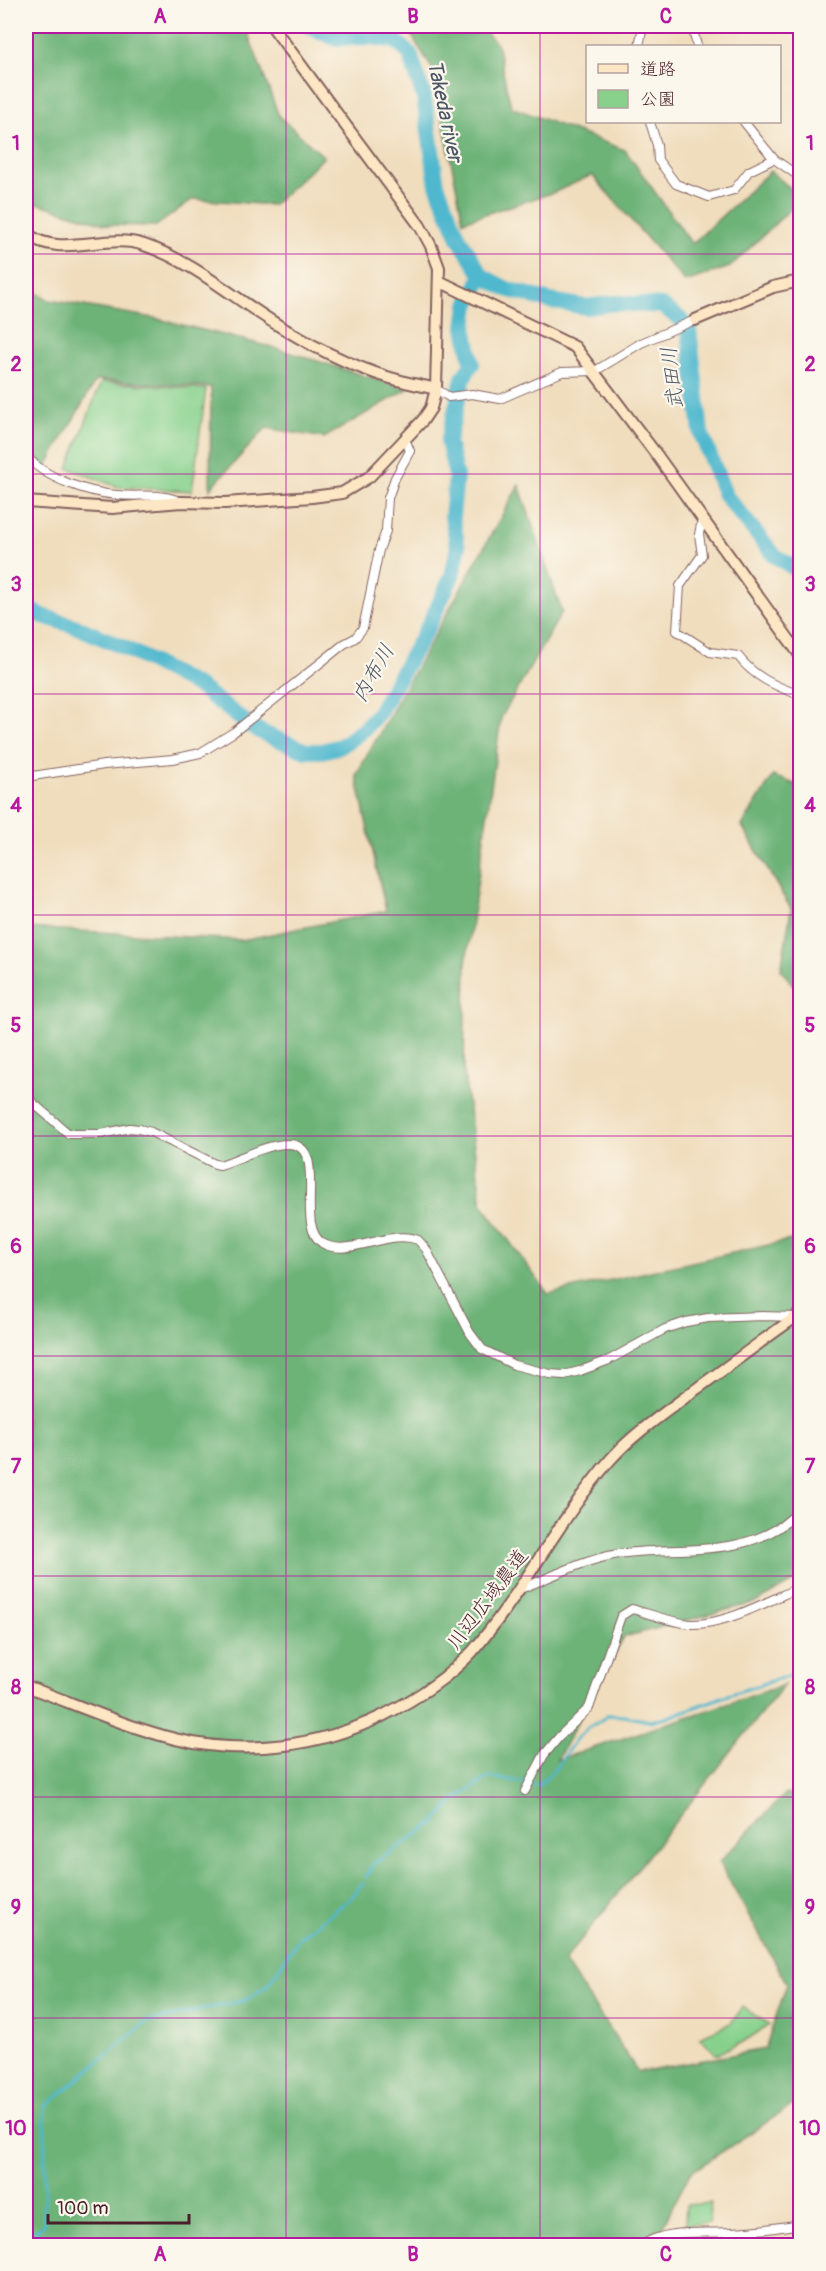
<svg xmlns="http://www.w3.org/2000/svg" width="826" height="2271" viewBox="0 0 826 2271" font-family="Pangolin,'Klee One',sans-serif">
	<rect width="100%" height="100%" fill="#fbf7ec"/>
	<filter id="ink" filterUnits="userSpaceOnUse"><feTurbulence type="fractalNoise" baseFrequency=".0167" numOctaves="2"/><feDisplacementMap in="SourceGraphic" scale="12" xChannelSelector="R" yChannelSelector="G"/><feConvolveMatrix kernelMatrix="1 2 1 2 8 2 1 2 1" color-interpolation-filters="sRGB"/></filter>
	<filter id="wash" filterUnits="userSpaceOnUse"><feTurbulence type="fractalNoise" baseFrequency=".008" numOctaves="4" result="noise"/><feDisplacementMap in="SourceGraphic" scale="24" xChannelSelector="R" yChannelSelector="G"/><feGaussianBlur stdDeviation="1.35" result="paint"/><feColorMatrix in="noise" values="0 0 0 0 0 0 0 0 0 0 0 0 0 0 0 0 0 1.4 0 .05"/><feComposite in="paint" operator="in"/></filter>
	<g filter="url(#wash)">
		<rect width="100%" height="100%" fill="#f0ddbd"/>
		<path fill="#87d18d" stroke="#68785c" stroke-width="1.5" d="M101 382 206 389 192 491 118 487 68 468Z
			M743 2007 769 2025 743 2042 716 2054 700 2037 731 2023Z
			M711 2203 708 2223 685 2225 686 2205Z"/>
		<path fill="#6db378" stroke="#5c6952" stroke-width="1.5" d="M26 26H245L279 116 324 157 273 205 193 199 156 226 108 225 26 200Z
			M383 26H480L497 44 511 107 625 150 692 244 770 171 800 196V200L730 267 685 282 592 175 555 192 463 221 433 70 409 31Z
			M26 287 49 300 154 318 272 347 408 389 324 438 266 428 210 489 211 387 96 380 44 471 26 435Z
			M519 485 562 612 501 718 466 963 464 1074 482 1204 548 1294 800 1238V1578L757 1602 624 1637 557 1760 784 1685 564 1961 638 2072 765 2049 787 1984 719 1862 786 1793 800 1796V2100L690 2173 653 2245H26V928L242 940 386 911 356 775Z
			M773 776 800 786V982L795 987 781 970 791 909 742 826Z"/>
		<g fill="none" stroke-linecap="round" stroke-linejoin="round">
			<path stroke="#50b8ce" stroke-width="3" d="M366 1877 373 1864 434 1823 456 1799 489 1777 539 1785 556 1768 576 1739 588 1728 609 1715 624 1716 649 1721 663 1719 728 1695 800 1672
				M26 2243 44 2223 45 2107 146 2022 246 2000 267 1986 299 1938 351 1898 363 1883"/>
			<path stroke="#50b8ce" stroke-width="16" d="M309 26 335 38 372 37 396 41 410 54 424 97 437 185 459 238 482 276 507 289 550 301 586 307 616 303 662 306 679 318 689 330 701 433 725 495 774 555 794 568 800 570
				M26 608 43 616 77 627 121 646 199 687 252 727 265 734 306 751H322L341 746 363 730 379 712 429 625 452 576 458 548 452 517 456 476 448 442 463 378 472 364 465 327 468 305 482 276"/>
		</g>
	</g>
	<g filter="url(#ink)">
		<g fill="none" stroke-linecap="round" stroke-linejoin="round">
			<g stroke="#84625e" stroke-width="10">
				<path id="street" d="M692 26 697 46
					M639 46 643 26
					M650 122 657 145 658 160 676 184 709 197 734 190 749 171 774 159 797 175 800 173
					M744 122 774 159
					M436 389 449 397 472 394 500 399 562 372 595 371 641 343 695 320
					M26 455C43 478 89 493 117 495 138 497 157 493 177 500
					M702 520 699 534 702 555 680 586 677 631 710 652 738 656C754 677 775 686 800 695
					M26 777 104 765 173 759 200 753 234 732 344 644 355 638 363 628 379 550 386 531 388 498 395 478 410 451 405 439
					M26 1097 69 1134H101L130 1128 139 1129 151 1132 215 1164 220 1165C239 1159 268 1144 287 1144 331 1143 293 1224 322 1243 348 1259 390 1228 418 1240L426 1249 470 1333 482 1349 514 1365 550 1374 564 1375 580 1371 609 1360 665 1329 686 1322 708 1318 763 1316 795 1317
					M520 1589C552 1577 585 1559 619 1554 678 1545 756 1561 800 1509
					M525 1791 544 1755 559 1737 589 1708 621 1616 632 1609C650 1614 671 1622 690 1624 724 1626 770 1600 800 1587
					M640 2246C668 2228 699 2234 731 2232 754 2231 777 2228 800 2224"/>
			</g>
			<g stroke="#84625e" stroke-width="14">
				<path id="secondary" d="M26 233C59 260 105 232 144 245 195 262 236 300 281 327 320 351 361 371 405 382 416 385 426 386 436 389
					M439 281 575 347 656 454 800 655
					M695 320 773 287 800 281
					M26 502 112 508 181 502 225 503 312 497 342 493 369 477 423 420 431 408 436 389 439 268 431 246 420 226 272 26
					M26 1686C75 1704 124 1726 175 1739 244 1756 319 1747 382 1716 416 1699 446 1680 472 1652 523 1593 558 1520 610 1460 634 1433 666 1412 695 1390 730 1365 765 1338 800 1314"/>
			</g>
			<use href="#street" stroke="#fff" stroke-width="8"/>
			<use href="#secondary" stroke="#fce6c4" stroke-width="10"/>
		</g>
	</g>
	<path fill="none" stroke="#b5179e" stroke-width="1.5" stroke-opacity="0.55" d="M286 26V2246M540 26V2246M26 254H800M26 474H800M26 694H800M26 915H800M26 1136H800M26 1356H800M26 1576H800M26 1797H800M26 2018H800"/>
	<g text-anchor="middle" stroke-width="4.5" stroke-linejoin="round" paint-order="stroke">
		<g font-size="20" fill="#4a1f2b" stroke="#fbf7ec">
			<text transform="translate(487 1599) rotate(-53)" y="7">川辺広域農道</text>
		</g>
		<g font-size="21" font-style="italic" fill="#4c5564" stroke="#fbf7ec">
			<text transform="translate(445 111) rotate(78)" y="7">Takeda river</text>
			<text transform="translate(672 378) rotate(-97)" y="7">武田川</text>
			<text transform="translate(373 673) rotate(-60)" y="7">内布川</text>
		</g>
	</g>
	<rect width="826" height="2271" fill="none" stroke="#fbf7ec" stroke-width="66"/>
	<rect x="586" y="45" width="195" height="78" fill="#fbf7ec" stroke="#b4a19f" stroke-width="1.5"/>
	<rect x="598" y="64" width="30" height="9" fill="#fce6c4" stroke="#b4a19f" stroke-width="1.5"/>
	<text x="640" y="75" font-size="18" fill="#4a1f2b">道路</text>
	<rect x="598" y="90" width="30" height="18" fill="#87d18d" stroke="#b4a19f" stroke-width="1.5"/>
	<text x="640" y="105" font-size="18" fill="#4a1f2b">公園</text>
	<path d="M48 2214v9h141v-9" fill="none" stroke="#4a1f2b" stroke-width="3"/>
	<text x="57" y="2214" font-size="18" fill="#4a1f2b" stroke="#fbf7ec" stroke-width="4.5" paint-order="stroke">100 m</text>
	<rect x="33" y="33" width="760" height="2205" fill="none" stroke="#b5179e" stroke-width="2"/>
	<g font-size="20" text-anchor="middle" font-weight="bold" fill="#b5179e">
		<text x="160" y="23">A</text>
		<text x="413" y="23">B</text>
		<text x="666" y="23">C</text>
		<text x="16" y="150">1</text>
		<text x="810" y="150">1</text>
		<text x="16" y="371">2</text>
		<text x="810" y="371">2</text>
		<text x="16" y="591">3</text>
		<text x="810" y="591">3</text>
		<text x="16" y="812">4</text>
		<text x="810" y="812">4</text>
		<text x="16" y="1032">5</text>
		<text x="810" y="1032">5</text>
		<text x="16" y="1253">6</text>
		<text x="810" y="1253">6</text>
		<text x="16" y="1473">7</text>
		<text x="810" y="1473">7</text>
		<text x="16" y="1694">8</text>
		<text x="810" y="1694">8</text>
		<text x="16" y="1914">9</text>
		<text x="810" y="1914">9</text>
		<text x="16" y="2135">10</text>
		<text x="810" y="2135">10</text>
		<text x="160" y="2261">A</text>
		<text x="413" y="2261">B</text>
		<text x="666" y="2261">C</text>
	</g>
</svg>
